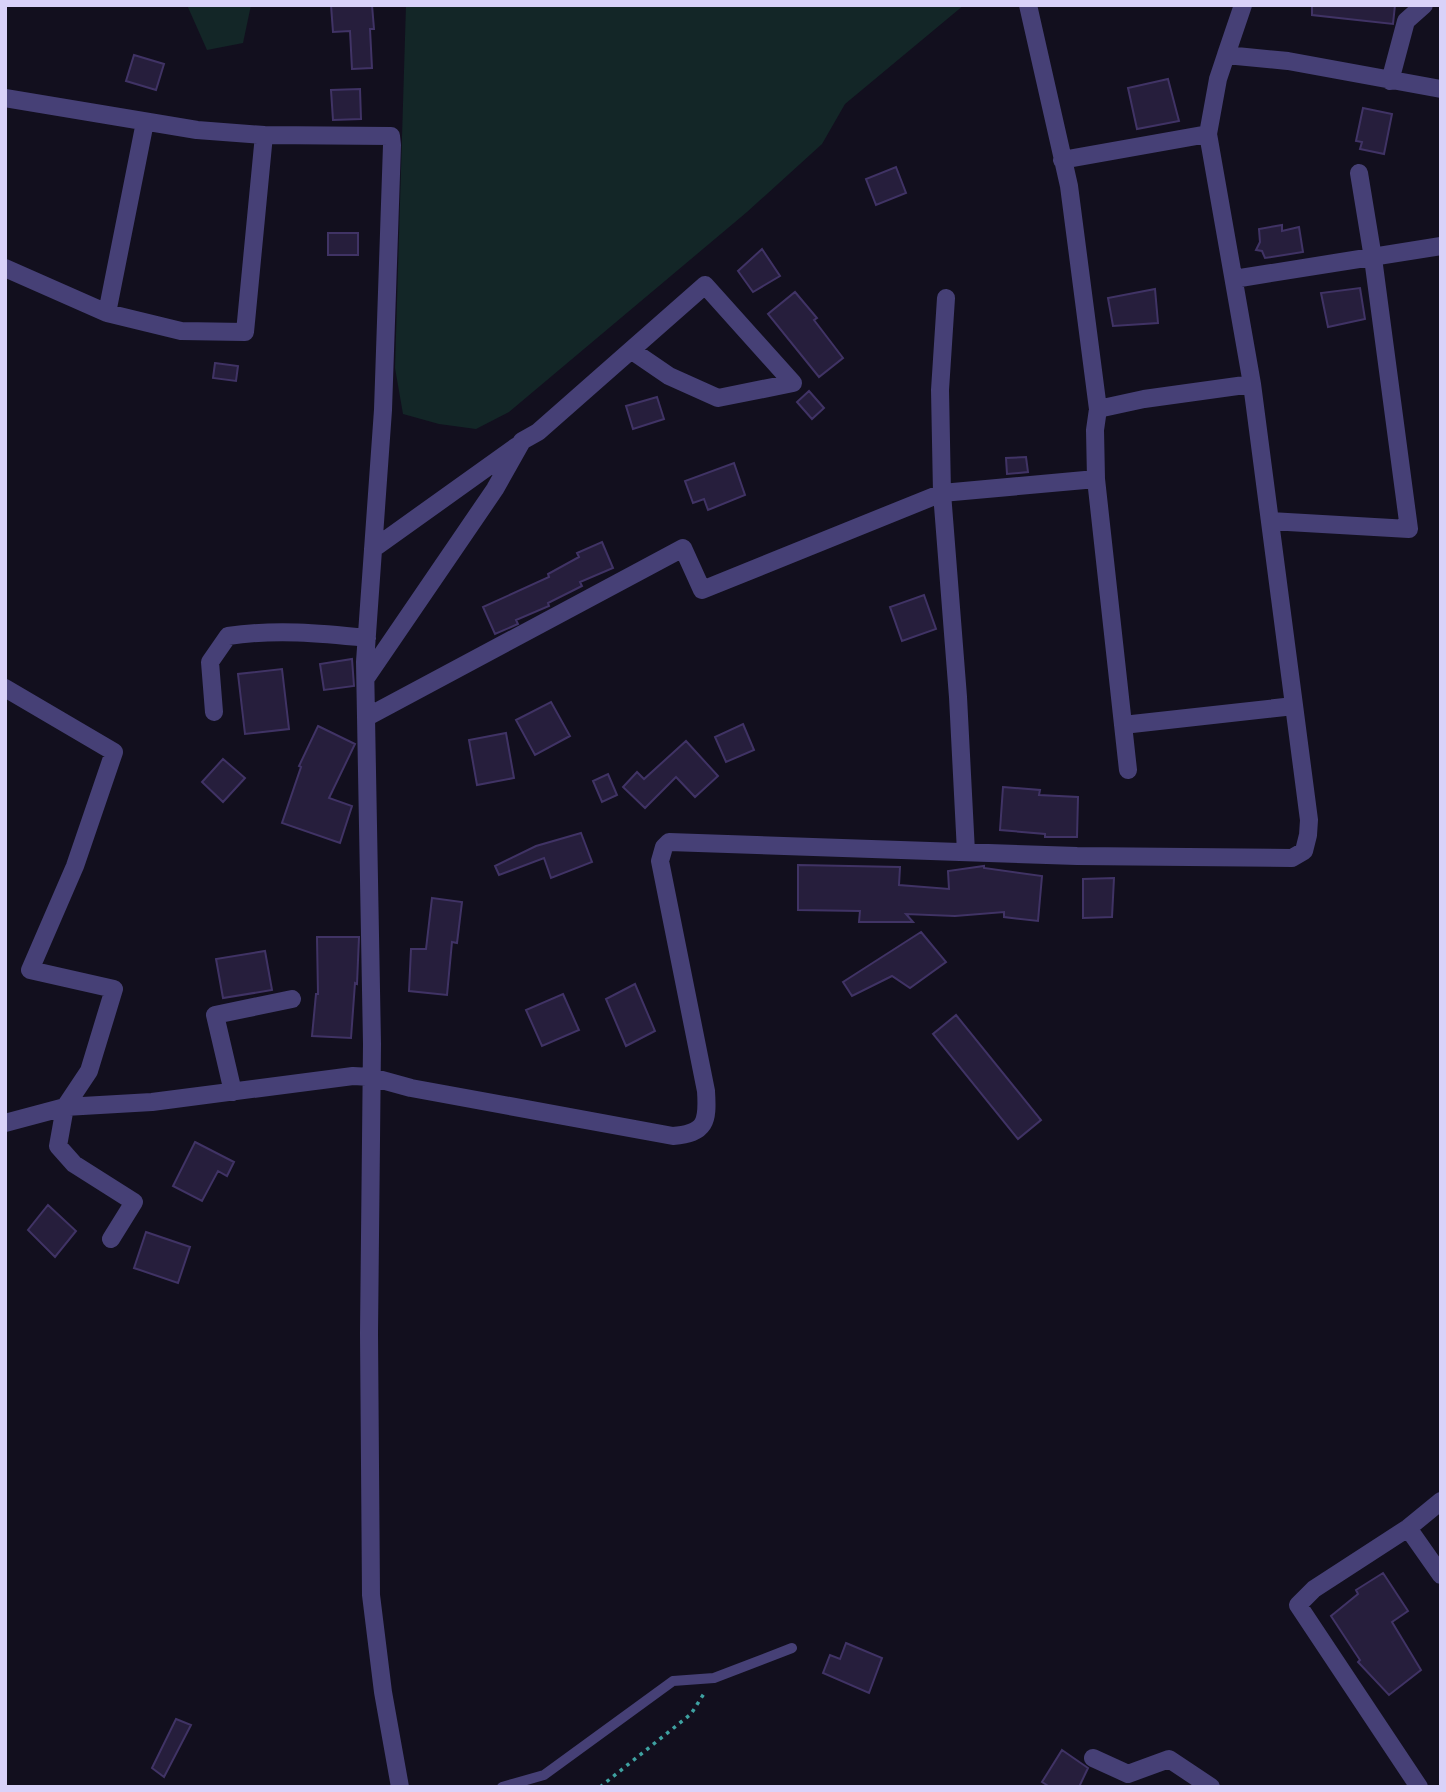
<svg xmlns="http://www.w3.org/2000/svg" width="1446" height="1792" viewBox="0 0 1446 1792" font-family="'Archivo Narrow',sans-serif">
	<rect width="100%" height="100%" fill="#120f1e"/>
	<path fill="#132627" d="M187 5H251L243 43 207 50Z
		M406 5H964L845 104 822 144 747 212 509 412 476 429 439 424 403 414 395 368Z"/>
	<path fill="#261e3c" stroke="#403365" stroke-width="2" d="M331 5H372L374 29H370L372 68 352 69 350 31 333 32Z
		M1312 5H1395L1393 24 1312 15Z
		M134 55 164 64 156 90 126 81Z
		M1168 79 1179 121 1137 129 1128 88Z
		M360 89 361 119 333 120 331 90Z
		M1363 108 1392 114 1384 154 1360 149 1362 142 1356 141Z
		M896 167 906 193 876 205 866 179Z
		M1282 225V231L1299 227 1303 252 1265 258 1262 251 1256 250 1260 242 1259 229Z
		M328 233H358V255H328Z
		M762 249 780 276 753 292 738 271Z
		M1360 288 1365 319 1328 327 1321 293Z
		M1155 289 1158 323 1113 326 1108 298Z
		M795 292 817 318 814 320 843 358 819 377 768 314Z
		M215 363 238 366 236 381 213 378Z
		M809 391 824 408 812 419 797 402Z
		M657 397 664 419 633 429 626 406Z
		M1026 457 1028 472 1007 474 1006 458Z
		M734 463 745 495 708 510 704 499 693 503 685 481Z
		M602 542 613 568 580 582 582 586 548 603 549 606 516 620 518 624 495 634 483 607 549 577 548 574 579 557 577 553Z
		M924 595 936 629 902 641 890 607Z
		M352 659 354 686 324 690 320 664Z
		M282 669 289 729 245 734 238 674Z
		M551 702 570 736 535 755 516 720Z
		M743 724 754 750 726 762 715 737Z
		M318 726 355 744 329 798 352 806 340 843 282 823 301 767 299 766Z
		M506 733 514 778 477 785 469 740Z
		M686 741 718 776 695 797 676 777 645 808 623 787 637 772 644 779Z
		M223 759 245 778 223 802 202 782Z
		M608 774 617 795 602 802 593 781Z
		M1003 787 1040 790 1039 795 1078 797 1077 837H1045V834L1000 830Z
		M581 833 592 862 551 878 544 858 499 875 495 866 536 846Z
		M798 865 900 867 899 885 949 889 948 871 984 866V868L1042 876 1038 921 1004 917V912L955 916 906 914 913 922H859L860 911 798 910Z
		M1114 878 1112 917 1083 918V879Z
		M432 898 462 902 457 943 452 942 447 995 409 991 411 949H426Z
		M921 932 946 962 910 988 892 976 852 996 843 982Z
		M317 937H359L357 984 355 983 351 1038 312 1036 316 994H318Z
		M265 951 272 990 223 998 216 959Z
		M635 984 655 1031 626 1046 606 999Z
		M563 994 579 1030 542 1046 526 1010Z
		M956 1015 1041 1120 1018 1139 933 1034Z
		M195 1142 234 1162 227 1176 218 1171 202 1201 173 1186Z
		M48 1205 76 1231 55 1257 28 1230Z
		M146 1232 190 1247 178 1283 134 1268Z
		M1383 1573 1408 1611 1392 1622 1421 1670 1389 1695 1358 1662 1360 1660 1331 1616 1358 1594 1356 1590Z
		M846 1643 882 1658 869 1693 823 1673 830 1655 840 1659Z
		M176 1719 191 1725 164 1777 152 1768Z
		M1062 1750 1088 1768 1079 1787H1050L1042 1782Z"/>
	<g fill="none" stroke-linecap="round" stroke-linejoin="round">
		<path stroke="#3ea1a1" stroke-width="3.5" stroke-dasharray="3.5 5" stroke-linecap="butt" d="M600 1787 691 1714 705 1692"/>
		<path stroke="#464076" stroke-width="10" d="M502 1787 544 1775 673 1681 714 1678 792 1648"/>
		<path stroke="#464076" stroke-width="18" d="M1028 5 1069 186 1098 409
			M1226 55 1243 5
			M1390 81 1406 21 1424 5
			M5 98 197 130 264 135 391 136 392 145 383 410 365 662 372 1044 369 1333 371 1595 383 1692 400 1787
			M1062 160 1208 134 1218 79 1226 55 1288 61 1441 89
			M5 268 107 313 145 122
			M1234 279 1441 246
			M946 298 940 390 942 493 958 697 966 852
			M107 313 181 331 245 332 264 135
			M1096 479 1095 430 1098 409 1144 399 1252 384
			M1270 521 1409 529 1373 258 1359 173
			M373 549 517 446
			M366 678 495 489 522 441 538 432 705 285 793 383 718 398 669 376 631 350
			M5 688 114 752 75 866 30 970 114 989 89 1071 65 1107 58 1146 74 1164 134 1202 111 1239
			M214 712 210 662 228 636C275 629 320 633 367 638
			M367 717 683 548 702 590 942 493 1096 479 1128 770
			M1123 725 1294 706
			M233 1092 215 1015 292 999
			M5 1123 65 1107 152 1102 353 1076 371 1077 411 1088 673 1136C706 1133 708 1122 706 1091L660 861 664 847 669 842 1077 856 1292 858 1304 851 1308 835 1309 820 1252 384 1208 134
			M1408 1528 1441 1575
			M1093 1758 1128 1774 1169 1759 1211 1787
			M1419 1787 1298 1605 1314 1589 1408 1528 1441 1501"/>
	</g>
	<rect width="1446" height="1792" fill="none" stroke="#d9d2f9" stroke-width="14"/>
</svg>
